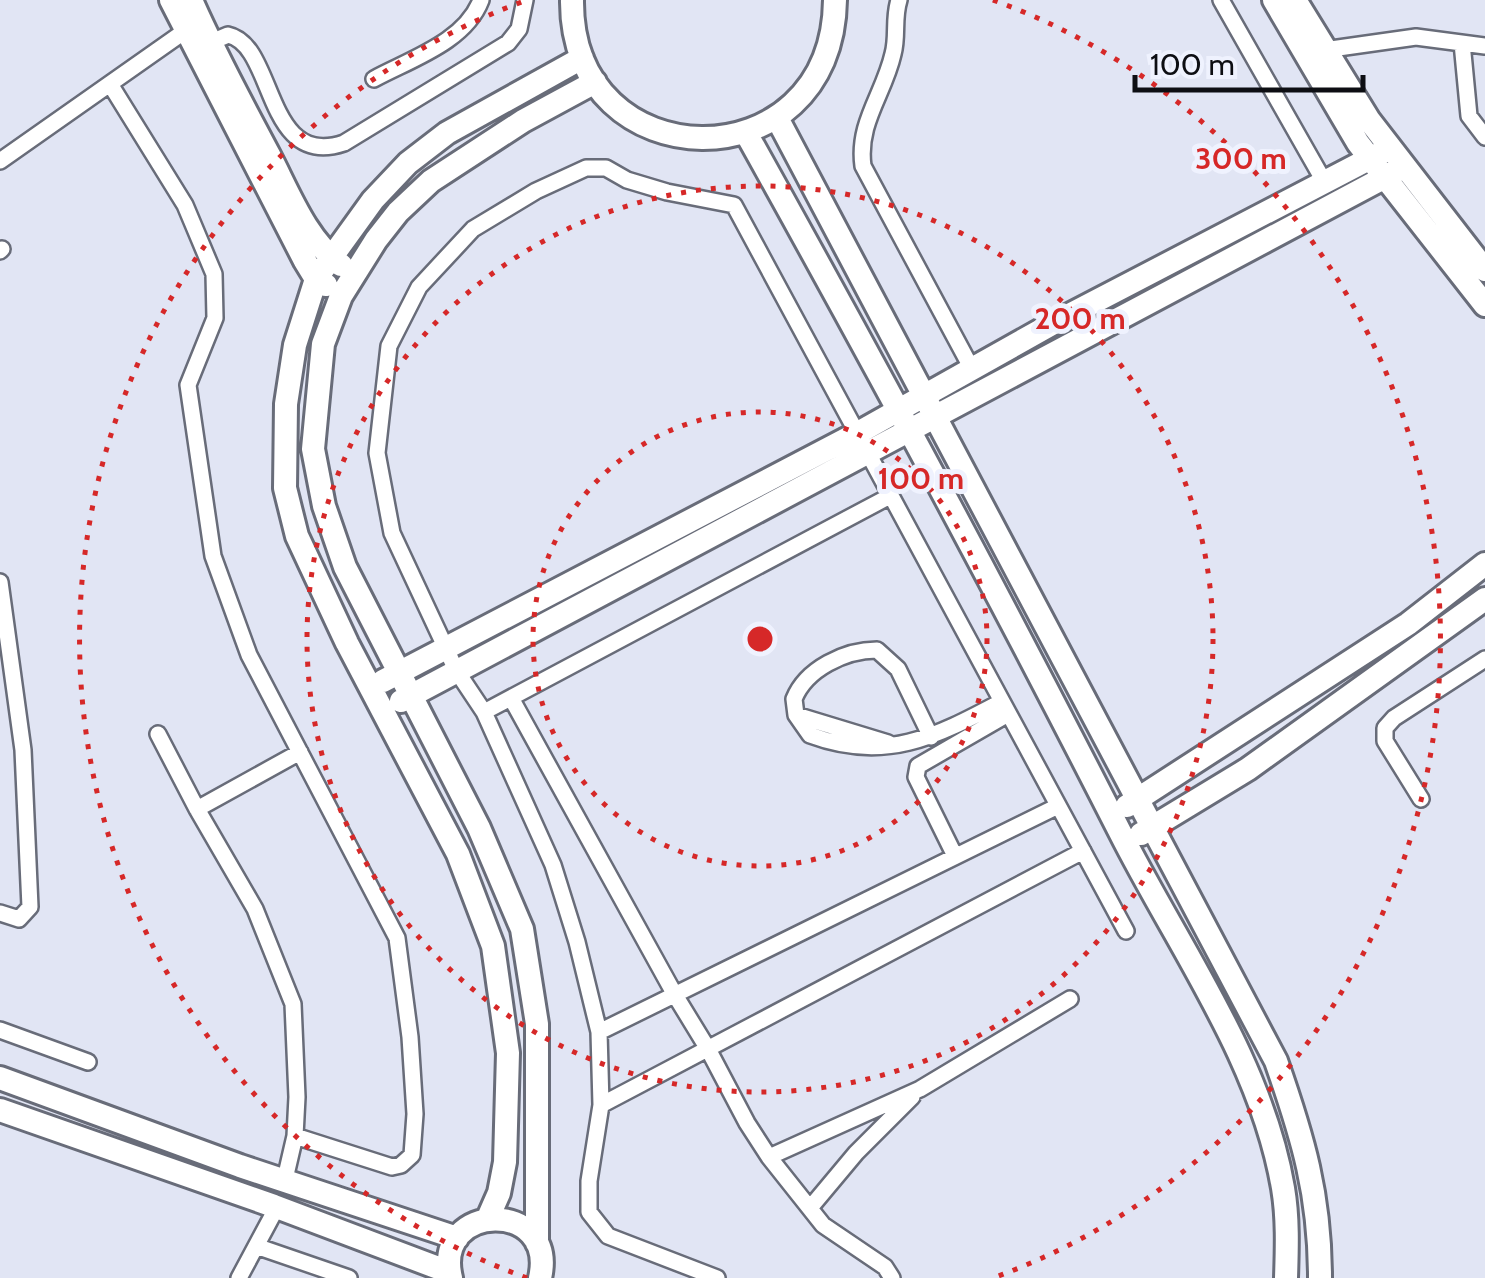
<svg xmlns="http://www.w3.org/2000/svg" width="1485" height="1278" viewBox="0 0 1485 1278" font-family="Cabin,sans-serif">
	<rect width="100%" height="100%" fill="#e1e5f4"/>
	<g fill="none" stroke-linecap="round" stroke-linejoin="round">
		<g stroke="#686c79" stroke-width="20">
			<path id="street" d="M899 0C893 19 898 36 893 54 884 94 857 123 863 166L972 369
				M1221 0 1325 183
				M209 43 228 35C276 45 264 170 344 143L508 43 519 29 525 0
				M1462 43 1469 116 1485 137
				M1324 50 1416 37 1485 46
				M374 79C411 59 465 42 481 0
				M110 84 185 205 214 274 215 318 188 385 213 556 249 655 397 938 410 1037 415 1114 412 1155 401 1165 392 1167 295 1136
				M0 161 185 31
				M0 251 2 249
				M0 582 23 750 30 907 19 919 0 913
				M511 698 675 995 708 1049 747 1123 769 1157 823 1225 885 1267 892 1278
				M484 712 890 496
				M796 715 888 743
				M158 734 197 809 255 909 293 1004 297 1097 295 1136 285 1179
				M931 737 898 669 877 650C845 650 806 669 794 699L796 715 810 735C885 763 935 737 1001 702
				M1421 799 1385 741V728L1394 718 1485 659
				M197 809 300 752
				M955 856 916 777 918 766 1008 714
				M0 1030 88 1062
				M599 1032 1058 806
				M601 1105 1083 851
				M769 1157 920 1089 1070 999
				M810 1208 856 1153 912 1097
				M256 1246 349 1278
				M239 1278 277 1207
				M717 1278 608 1236 589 1212V1181L601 1105 599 1032 577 942 553 865 484 712 456 670 392 533 377 453 389 346 419 287 473 229 536 191 586 168H606L627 180 667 192 734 205 1126 931"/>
		</g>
		<g stroke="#686c79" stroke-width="28">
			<path id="secondary" d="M171 0 305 261 316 279 326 285
				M191 0C214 53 242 104 269 155 288 191 306 240 341 265
				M572 0C570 182 833 186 835 0
				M1274 0 1358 143 1485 305
				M1295 0 1369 120 1485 270
				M777 118 1276 1061C1303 1138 1320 1195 1320 1278
				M746 133C875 364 1000 596 1120 832 1178 947 1261 1059 1283 1188 1288 1217 1287 1248 1286 1278
				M383 681 856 434 1052 324 1390 148
				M401 701 1404 167
				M1127 806 1408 624 1485 564
				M1141 834 1248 769 1485 599
				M0 1078 240 1166 457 1238
				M0 1110 274 1206 449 1272
				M488 1218 499 1193 505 1162 508 1053 493 946 458 854 347 643 297 536 285 488 286 404 295 345 316 279 373 200 408 163 447 133 582 58
				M537 1243V1024L522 929 479 828 345 567 324 506 313 449 323 344 341 296 376 240 398 212 431 181 523 121 595 82
				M451 1278C432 1201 558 1199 540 1278"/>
		</g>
		<use href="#street" stroke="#fff" stroke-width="15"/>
		<use href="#secondary" stroke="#fff" stroke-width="22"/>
	</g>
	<g fill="none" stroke="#d62828" stroke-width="5" stroke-dasharray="5 10">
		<circle cx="760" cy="639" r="227"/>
		<circle cx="760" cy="639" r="453"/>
		<path d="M527 1278A680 680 0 0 1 527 0M993 0A680 680 0 0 1 993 1278"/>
	</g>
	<circle cx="760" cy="639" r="15" fill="#d62828" stroke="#eff2fe" stroke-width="5"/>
	<g font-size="30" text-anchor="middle" font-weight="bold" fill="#d62828" stroke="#eff2fe" stroke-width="10" stroke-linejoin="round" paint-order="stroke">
		<text x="1241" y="169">300 m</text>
		<text x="1080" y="329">200 m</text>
		<text x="921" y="489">100 m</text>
	</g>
	<path d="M1135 75v15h228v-15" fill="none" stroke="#0d0e13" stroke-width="5"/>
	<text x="1150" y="75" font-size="30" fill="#0d0e13" stroke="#eff2fe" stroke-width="8" paint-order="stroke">100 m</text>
</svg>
